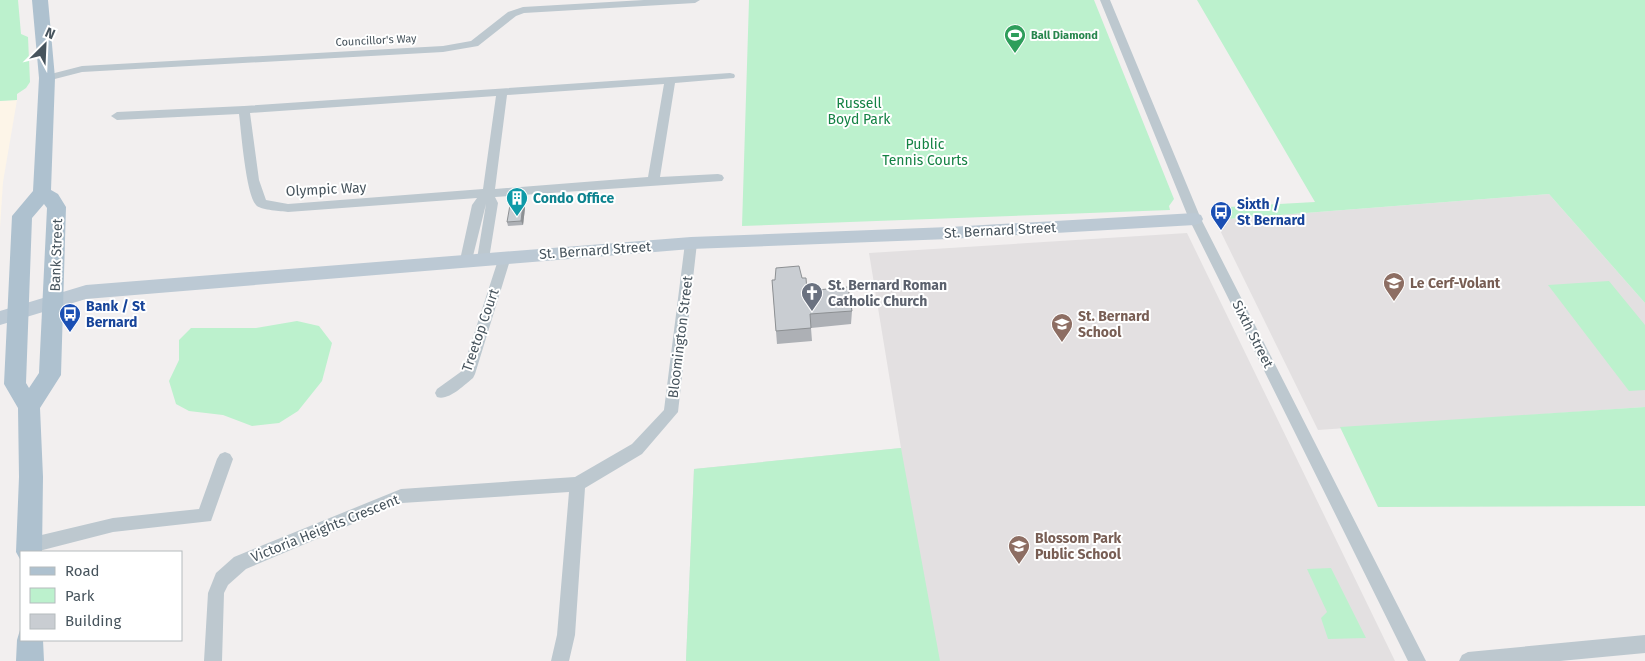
<svg xmlns="http://www.w3.org/2000/svg" width="1645" height="661" viewBox="0 0 1645 661" font-family="'Fira Sans',sans-serif">
	<rect width="100%" height="100%" fill="#f2efef"/>
	<path fill="#fdf5e8" d="M17 100 3 182 0 228V101Z"/>
	<path fill="#e3e0e1" d="M1549 194 1645 303V407L1318 430 1215 220Z
		M1187 233 1395 661H686L694 469 901 448 869 253Z"/>
	<path fill="#bcf1cd" d="M0 0H18L21 34 28 37 30 82 26 88 17 94V100L0 101Z
		M749 0H1094L1174 199 1169 206 1170 210 742 226Z
		M1197 0H1645V303L1549 194 1215 220 1211 208 1315 202Z
		M1609 281 1645 325V390L1629 391 1548 285Z
		M297 321 319 326 332 343 322 381 298 411 279 423 252 426 223 415 189 411 176 404 169 381 179 360V340L191 328H256Z
		M1645 407V506L1378 507 1340 427Z
		M901 448 940 661H686L694 469Z
		M1331 568 1366 638 1328 639 1321 618 1327 612 1307 569Z"/>
	<g fill="none" stroke-linecap="round" stroke-linejoin="round">
		<path fill="#bdc8cf" fill-rule="evenodd" d="M644 0H700L695 3 524 13 516 16 478 46 443 52 82 72 47 81 42 78 43 76 82 66 443 46 471 41 508 12 523 7Z
			M1100 0H1110L1201 219 1426 661H1408L1189 219Z
			M730 73 734 74 735 76 734 78 675 83 660 177 718 174 722 175 724 178 722 181 495 197 498 203 489 259 488 262H478L477 259 486 204 472 260 471 263H461L460 260 472 205 477 198 288 212C281 211 262 210 257 206 246 198 241 129 239 114L117 120 111 116 117 112 244 106ZM664 84 648 177 495 189 507 95ZM496 96 483 189 288 204 266 200 259 180 250 113Z
			M691 238 695 240 697 243 678 412 642 454 585 488 575 635 569 661H551L557 635 569 492 402 503 246 569 228 585 224 593 222 661H204L208 593 216 573 234 557 401 489 575 477 632 444 664 410 685 243 687 240Z
			M505 252 510 254 511 257 475 374 473 378C464 385 449 401 437 397L435 393 437 389 462 371 499 257 500 254Z
			M225 452 230 454 233 459 211 521 113 532 35 552 23 551 21 546 23 541 29 538 113 518 199 509 217 459 220 454Z
			M1645 635V653L1560 661H1459L1462 655 1468 652Z"/>
		<path fill="#bcc9d4" fill-rule="evenodd" d="M1195 213 1201 215 1203 219 1201 223 1195 225 949 239 691 249 86 299 0 325V311L86 285 691 237 949 227Z"/>
		<path fill="#aec1cf" fill-rule="evenodd" d="M32 0H48L55 78 51 190 58 194 66 207 61 375 40 408 43 477 42 552H21V561L16 552 19 477 18 408 4 384 12 216 33 191 39 78ZM44 204 47 208 39 373 29 388 26 383 32 218Z
			M20 630 21 640H43L44 661H16L17 640Z"/>
	</g>
	<path fill="#adb0b5" d="M523 204 525 208 523 225 508 226 507 222Z
		M802 278 807 291 852 311 851 324 811 328 812 341 777 344 772 280Z"/>
	<path fill="#8d9093" d="M523 204 525 208 523 225 521 221Z"/>
	<path fill="#c9cdd2" stroke="#8d9093" d="M523 204 521 221 507 222 510 205Z
		M799 266 802 278H806L807 291 848 287 852 311 810 314 811 328 776 331 772 280H775L776 268Z"/>
	<defs>
		<g id="stadium-pin" transform="scale(1.125)"><path d="M0 17L-7.5 6A9.5 9.5 0 1 1 7.5 6Z" fill="#2e9e5b" stroke="#fff"/><path d="M0-5a6.5 5 0 1 0 0 10a6.5 5 0 1 0 0-10ZM-3.5-1.8h7v3.6h-7Z" fill="#fff"/></g>
		<g id="building-pin" transform="scale(1.125)"><path d="M0 17L-7.5 6A9.5 9.5 0 1 1 7.5 6Z" fill="#0f9aa8" stroke="#fff"/><path d="M-4-6H4V6H1V3H-1V6H-4ZM-2.5-4.3h1.7v1.8h-1.7ZM.8-4.3h1.7v1.8H.8ZM-2.5-1h1.7V.8h-1.7ZM.8-1h1.7V.8H.8Z" fill="#fff"/></g>
		<g id="bus-pin" transform="scale(1.125)"><path d="M0 17L-7.5 6A9.5 9.5 0 1 1 7.5 6Z" fill="#1a4fb4" stroke="#fff"/><path d="M-5-6H5V4H4V6H2V4H-2V6H-4V4H-5ZM-3.5-4V0h7V-4ZM-3.5 1.2v1.5H-2V1.2ZM2 1.2v1.5H3.5V1.2Z" fill="#fff"/></g>
		<g id="school-pin" transform="scale(1.125)"><path d="M0 17L-7.5 6A9.5 9.5 0 1 1 7.5 6Z" fill="#8d6e63" stroke="#fff"/><path d="M0-5L7-2L0 1L-7-2ZM-4 1L0 2.5L4 1V4Q0 6-4 4Z" fill="#fff"/></g>
		<g id="church-pin" transform="scale(1.125)"><path d="M0 17L-7.5 6A9.5 9.5 0 1 1 7.5 6Z" fill="#6b7280" stroke="#fff"/><path d="M-1.2-6h2.4v3.5h3.3v2.4h-3.3V6h-2.4V-.1h-3.3v-2.4h3.3Z" fill="#fff"/></g>
	</defs>
	<g fill-rule="evenodd">
		<use href="#stadium-pin" x="1015" y="35"/>
		<use href="#building-pin" x="517" y="198"/>
		<use href="#bus-pin" x="1221" y="212"/>
		<use href="#school-pin" x="1394" y="283"/>
		<use href="#church-pin" x="812" y="293"/>
		<use href="#bus-pin" x="70" y="314"/>
		<use href="#school-pin" x="1062" y="324"/>
		<use href="#school-pin" x="1019" y="546"/>
	</g>
	<g text-anchor="middle" stroke-width="4" stroke-linejoin="round" paint-order="stroke">
		<g font-size="11" font-weight="bold" fill="#27864d" stroke="#fff" text-anchor="start">
			<text x="1031" y="39">Ball Diamond</text>
		</g>
		<g font-size="11" fill="#47545d" stroke="#fff">
			<text transform="translate(376 40) rotate(-3)" y="4">Councillor's Way</text>
		</g>
		<g font-size="14" fill="#148244" stroke="#fff">
			<text x="859" y="108">Russell<tspan x="859" dy="16">Boyd Park</tspan></text>
			<text x="925" y="149">Public<tspan x="925" dy="16">Tennis Courts</tspan></text>
		</g>
		<g font-size="14" fill="#47545d" stroke="#fff">
			<text transform="translate(326 189) rotate(-3)" y="5">Olympic Way</text>
			<text transform="translate(1000 230) rotate(-3)" y="5">St. Bernard Street</text>
			<text transform="translate(595 250) rotate(-4)" y="5">St. Bernard Street</text>
			<text transform="translate(56 255) rotate(-88)" y="5">Bank Street</text>
			<text transform="translate(480 330) rotate(-71)" y="5">Treetop Court</text>
			<text transform="translate(1253 334) rotate(63)" y="5">Sixth Street</text>
			<text transform="translate(680 337) rotate(-83)" y="5">Bloomington Street</text>
			<text transform="translate(325 528) rotate(-22)" y="5">Victoria Heights Crescent</text>
		</g>
		<g font-size="14" font-weight="bold" fill="#0d838f" stroke="#fff" text-anchor="start">
			<text x="533" y="203">Condo Office</text>
		</g>
		<g font-size="14" font-weight="bold" fill="#164399" stroke="#fff" text-anchor="start">
			<text x="1237" y="209">Sixth /<tspan x="1237" dy="16">St Bernard</tspan></text>
			<text x="86" y="311">Bank / St<tspan x="86" dy="16">Bernard</tspan></text>
		</g>
		<g font-size="14" font-weight="bold" fill="#785e54" stroke="#fff" text-anchor="start">
			<text x="1410" y="288">Le Cerf-Volant</text>
			<text x="1078" y="321">St. Bernard<tspan x="1078" dy="16">School</tspan></text>
			<text x="1035" y="543">Blossom Park<tspan x="1035" dy="16">Public School</tspan></text>
		</g>
		<g font-size="14" font-weight="bold" fill="#5b616d" stroke="#fff" text-anchor="start">
			<text x="828" y="290">St. Bernard Roman<tspan x="828" dy="16">Catholic Church</tspan></text>
		</g>
	</g>
	<rect x="20" y="551" width="162" height="90" fill="#ffffff" stroke="#b5bbbe"/>
	<rect x="30" y="567" width="25" height="8" fill="#aec1cf" stroke="#b5bbbe"/>
	<text x="65" y="576" font-size="15" fill="#47545d">Road</text>
	<rect x="30" y="588" width="25" height="15" fill="#bcf1cd" stroke="#b5bbbe"/>
	<text x="65" y="601" font-size="15" fill="#47545d">Park</text>
	<rect x="30" y="614" width="25" height="15" fill="#c9cdd2" stroke="#b5bbbe"/>
	<text x="65" y="626" font-size="15" fill="#47545d">Building</text>
	<g transform="translate(45 45) rotate(24)" stroke="#ffffff" stroke-width="4" paint-order="stroke">
	<path d="M0-4L9 19L0 12L-9 19Z" fill="#47545d"/>
	<text y="-8" font-size="14" font-weight="bold" text-anchor="middle" fill="#47545d">N</text>
	</g>
</svg>
